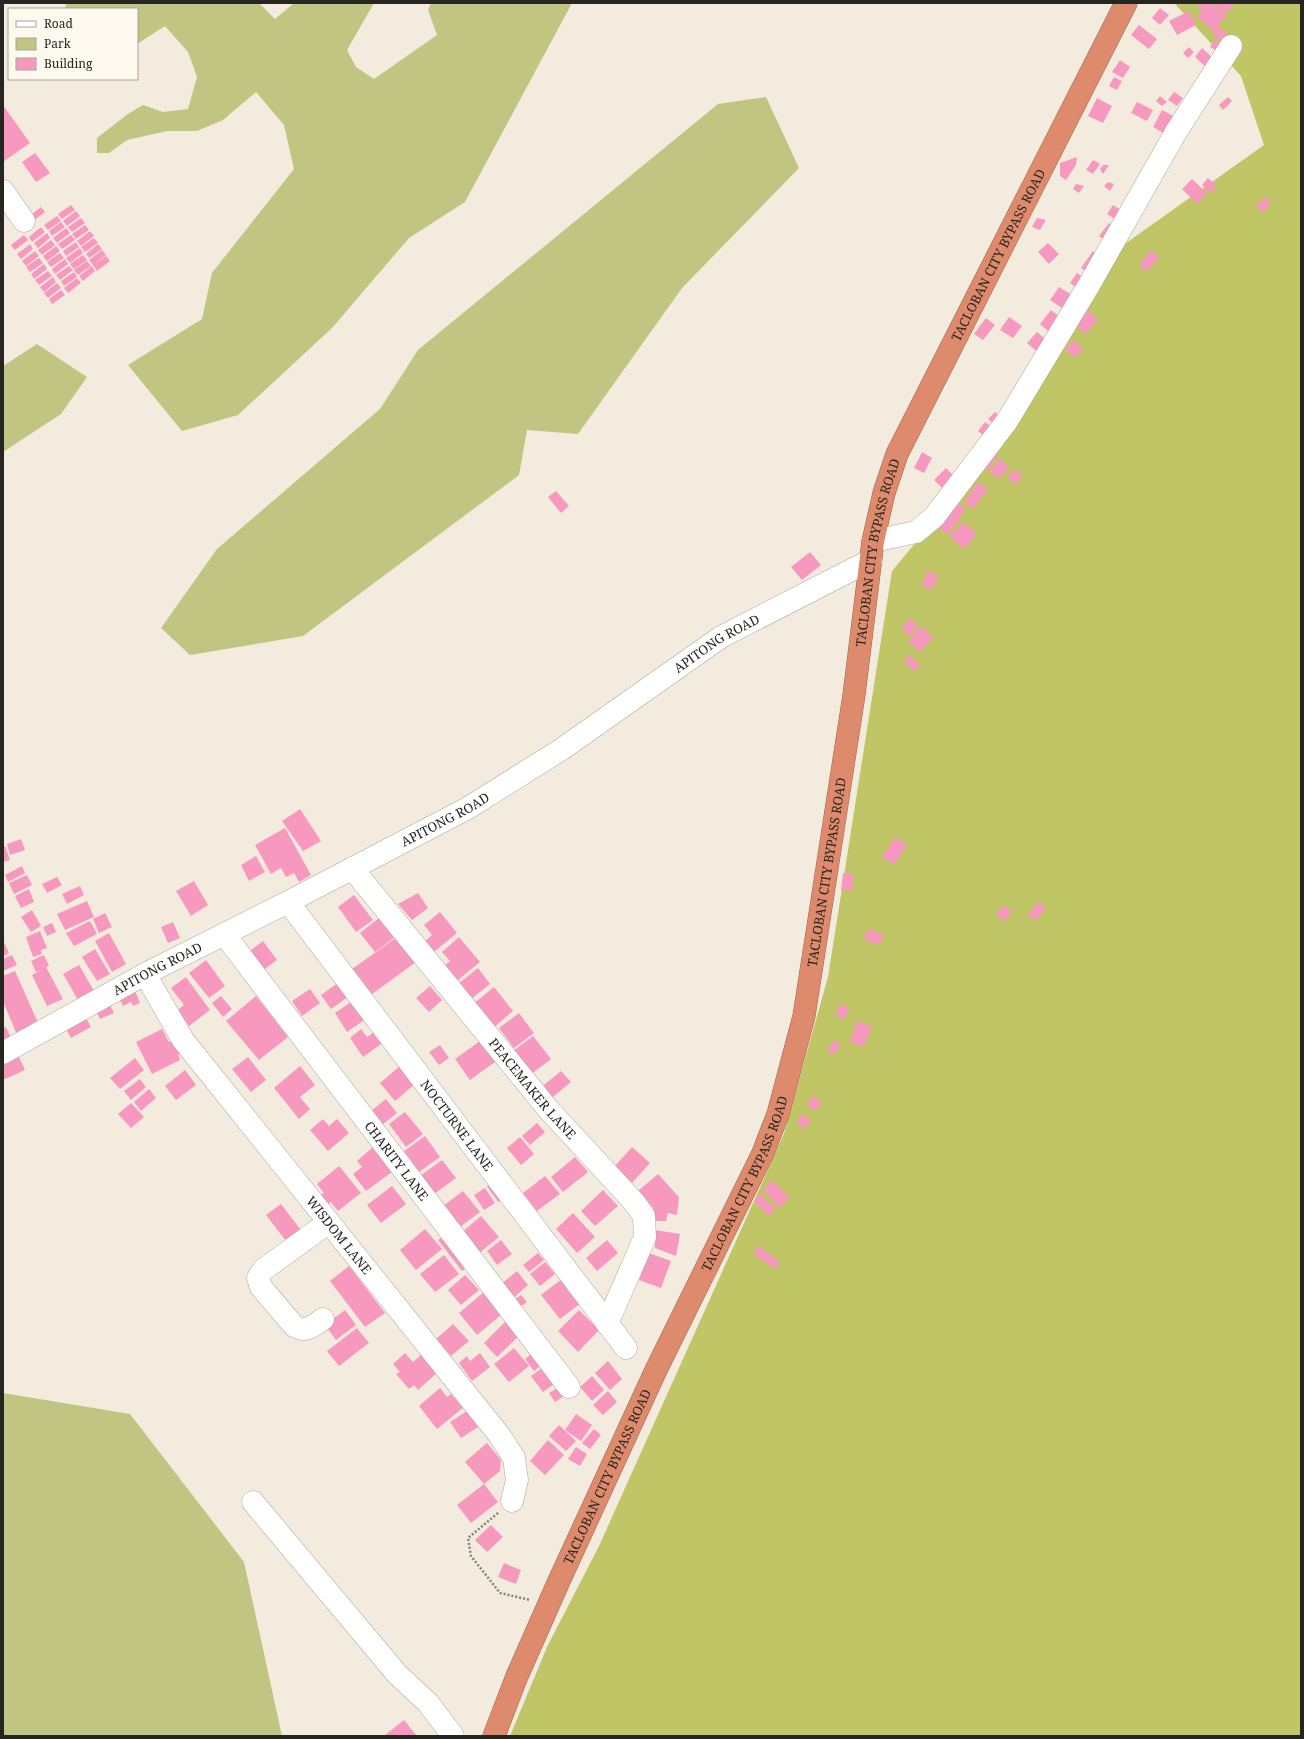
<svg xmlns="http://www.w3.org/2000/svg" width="1304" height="1739" viewBox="0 0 1304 1739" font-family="'Noto Serif',serif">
	<rect width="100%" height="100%" fill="#f2ebde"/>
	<path fill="#c0c582" d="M66 3H259L275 19 294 3H374L347 50 356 67 374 79 437 35 428 10 431 3H572L465 202 409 238 332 328 238 415 182 431 128 365 202 319 212 273 294 169 284 125 256 92 223 120 197 131H167L127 140 109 153H97V138L128 114 143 105 163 112 188 109 197 77 188 52 165 26 137 44V9H65Z
		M766 97 799 168 682 288 578 434 527 430 519 475 303 636 190 655 161 628 217 549 380 409 418 350 718 104Z
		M37 344 87 377 61 414 3 452V366Z
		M3 1393 130 1414 244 1562 282 1736H3Z"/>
	<path fill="#c0c565" d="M1174 3H1301V1736H510L547 1647 599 1546 784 1134 828 977 892 571 1004 437 1122 246 1264 145 1241 76Z"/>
	<path fill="#f799be" d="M1201 3H1212L1226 16 1213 31 1197 17 1202 10 1197 6Z
		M1213 3H1235L1226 14Z
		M1160 8 1169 15 1160 25 1152 18Z
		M1189 11 1196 25 1177 35 1169 21Z
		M1139 25 1157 39 1149 49 1131 35Z
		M1218 26 1227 34 1221 41 1212 33Z
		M1215 39 1224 45 1219 52 1210 47Z
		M1189 47 1194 52 1188 58 1183 53Z
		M1202 48 1216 61 1209 70 1195 57Z
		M1120 60 1130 67 1123 78 1112 72Z
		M1114 77 1122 81 1117 90 1109 86Z
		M1174 92 1183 98 1177 106 1168 100Z
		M1160 96 1167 102 1162 106 1156 101Z
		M1228 97 1232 101 1223 110 1219 105Z
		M1097 98 1112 106 1103 123 1088 116Z
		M1137 102 1153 110 1147 121 1131 113Z
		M3 105 30 143 3 162Z
		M1162 110 1177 118 1168 136 1153 127Z
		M35 153 50 173 36 182 22 162Z
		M1077 157 1076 165 1066 180 1060 176V163Z
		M1093 160 1100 164 1093 174 1086 170Z
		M1103 165H1109L1103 174 1100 169Z
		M1208 178 1217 186 1211 193 1202 185Z
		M1192 179 1207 193 1197 204 1182 189Z
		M1108 182 1114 184 1110 191 1104 186Z
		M1076 184 1084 186 1079 193 1073 189Z
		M1265 197 1271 203 1263 212 1256 206Z
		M71 205 75 210 62 219 58 214Z
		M1113 205 1127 214 1121 223 1107 214Z
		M41 207 45 212 32 222 28 217Z
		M76 211 80 216 67 226 63 221Z
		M57 216 61 221 48 230 44 225Z
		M81 218 85 223 72 232 68 227Z
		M1037 218 1046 220 1040 230 1032 227Z
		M61 222 65 227 52 236 49 231Z
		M1109 223 1116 229 1107 242 1099 236Z
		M85 225 89 230 76 239 72 234Z
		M41 227 45 232 32 242 29 237Z
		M66 228 70 233 57 243 53 238Z
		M90 231 94 236 81 246 77 241Z
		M47 233 50 238 38 248 34 243Z
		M24 235 28 240 15 250 11 245Z
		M71 235 75 240 62 249 58 244Z
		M94 238 98 243 85 252 81 247Z
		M51 240 55 245 42 255 38 250Z
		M76 242 79 247 66 256 63 251Z
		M1048 243 1059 254 1049 264 1038 252Z
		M30 244 33 249 21 259 17 254Z
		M98 244 102 249 89 258 86 254Z
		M56 246 60 251 47 261 43 256Z
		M80 248 83 253 70 263 66 258Z
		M102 250 106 255 93 265 89 260Z
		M1151 250 1159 257 1147 272 1139 265Z
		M35 251 39 256 26 266 22 261Z
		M1093 251 1103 258 1091 275 1081 268Z
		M60 253 64 258 51 267 47 262Z
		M83 255 87 260 74 269 70 264Z
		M106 256 110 261 97 271 93 265Z
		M39 258 43 263 30 272 26 267Z
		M65 259 68 264 55 274 52 269Z
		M87 261 91 266 78 275 74 270Z
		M44 264 47 269 34 279 31 274Z
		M69 266 73 270 60 280 56 275Z
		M92 266 95 271 83 281 79 276Z
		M48 271 52 276 39 285 35 280Z
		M74 272 77 277 64 286 61 281Z
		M1077 273 1090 282 1082 292 1070 283Z
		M53 277 56 282 44 292 40 287Z
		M77 278 81 283 68 293 64 288Z
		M57 283 61 288 48 298 44 293Z
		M1059 287 1074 296 1065 310 1050 300Z
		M61 290 65 295 52 304 49 299Z
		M1087 309 1098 320 1085 334 1073 323Z
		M1051 310 1061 318 1049 332 1040 324Z
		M1009 317 1022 326 1013 338 1000 330Z
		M986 318 995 325 983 340 974 334Z
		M1037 332 1051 344 1042 356 1027 343Z
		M1073 340 1083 349 1076 358 1065 350Z
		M995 412 1003 419 996 426 988 419Z
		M985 422 997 431 989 440 978 431Z
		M991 449 999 454 987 471 979 466Z
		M922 452 932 458 924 473 914 468Z
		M1000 459 1009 467 999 479 989 471Z
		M946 468 957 479 945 491 934 480Z
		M1015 469 1023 476 1015 484 1007 478Z
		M978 482 988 489 973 509 964 502Z
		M556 491 569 506 561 513 548 497Z
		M954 500 966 508 949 535 937 527Z
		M963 522 977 533 965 549 950 537Z
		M810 552 821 565 802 580 791 567Z
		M927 571 938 575 932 590 922 586Z
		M910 618 918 627 910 636 901 628Z
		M921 626 933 637 920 652 908 642Z
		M910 655 920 666 914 671 904 661Z
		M300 809 321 841 303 851 282 821Z
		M285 828 311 875 299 882 294 873 286 877 281 868 271 874 255 845Z
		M895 837 907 845 894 865 882 857Z
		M21 839 25 850 10 855 7 844Z
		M5 846 10 860 3 862V847Z
		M256 856 265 872 249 881 241 865Z
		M22 866 25 873 8 882 5 875Z
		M843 873 854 874 852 891 841 890Z
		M27 875 32 885 14 894 9 883Z
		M57 877 62 885 47 893 42 884Z
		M194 881 208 905 191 916 176 891Z
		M80 886 84 895 67 904 62 894Z
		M29 889 34 902 21 908 15 896Z
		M418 893 428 908 412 920 398 904Z
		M354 895 373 920 356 932 338 907Z
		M87 901 94 917 65 930 57 914Z
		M1038 902 1046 907 1036 921 1028 915Z
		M1004 905 1012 912 1004 921 996 914Z
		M32 910 41 926 31 932 21 917Z
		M440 912 457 933 434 952 425 941 432 935 424 925Z
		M105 913 112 927 99 933 93 919Z
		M379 918 394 938 375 952 360 933Z
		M90 921 97 934 74 946 66 933Z
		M173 922 180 938 168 943 161 927Z
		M52 923 56 932 47 936 43 927Z
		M868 929 884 935 880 945 864 940Z
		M40 931 47 948 41 950 42 954 33 957 26 937Z
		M109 933 126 964 112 972 95 941Z
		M397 937 416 962 372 994 352 969Z
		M459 937 480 962 458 980 445 965 450 961 442 952Z
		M3 940 9 953 3 956Z
		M263 941 277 960 261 972 247 953Z
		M95 949 110 974 97 981 82 957Z
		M12 955 17 965 3 971V959Z
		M44 955 49 966 36 972 31 961Z
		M206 960 225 986 209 998 189 973Z
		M79 965 94 991 78 1000 63 974Z
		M46 967 63 999 47 1006 32 975Z
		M478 968 490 984 470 1000 458 984Z
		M15 971 39 1025 17 1035 3 1001V976Z
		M186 977 210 1010 189 1026 178 1010 184 1005 171 988Z
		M342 980 352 994 331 1009 321 995Z
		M430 986 442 1000 429 1012 416 998Z
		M494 987 513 1011 493 1028 473 1004Z
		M310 989 320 1003 302 1016 292 1001Z
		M135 991 140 1003 133 1006 131 1002 123 1006 119 998Z
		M221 996 232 1009 223 1017 212 1003Z
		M256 996 288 1037 259 1060 226 1021Z
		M354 1000 366 1019 347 1032 335 1013Z
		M109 1003 114 1013 100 1019 95 1009Z
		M841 1004 850 1009 843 1020 835 1014Z
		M519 1013 534 1033 514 1048 499 1028Z
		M85 1016 91 1027 71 1038 65 1027Z
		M857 1021 872 1026 864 1047 850 1042Z
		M6 1027 11 1038 3 1041V1028Z
		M380 1028 388 1039 363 1057 350 1038 361 1029 367 1037Z
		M162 1029 169 1042 176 1039 183 1053 178 1055 180 1060 152 1074 136 1042Z
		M533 1036 551 1059 530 1075 513 1051Z
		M835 1040 841 1045 833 1055 827 1049Z
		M480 1041 495 1062 470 1080 455 1059Z
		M440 1045 449 1058 439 1065 429 1052Z
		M19 1057 25 1070 3 1080V1064Z
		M248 1057 266 1080 251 1092 232 1069Z
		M135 1058 144 1070 120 1089 110 1078Z
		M300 1066 315 1085 300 1097 310 1109 299 1119 274 1088Z
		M400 1066 415 1084 395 1101 380 1083Z
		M185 1070 196 1085 176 1100 165 1086Z
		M561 1071 571 1082 548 1101 539 1089Z
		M140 1079 146 1087 131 1100 124 1091Z
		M149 1089 156 1098 141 1111 134 1102Z
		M813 1096 822 1103 815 1111 806 1104Z
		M386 1099 397 1113 382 1125 371 1111Z
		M131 1103 144 1117 131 1128 118 1114Z
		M405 1112 423 1134 406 1147 389 1124Z
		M803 1114 811 1121 804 1129 796 1122Z
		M323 1119 329 1126 337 1119 349 1133 328 1151 310 1130Z
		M537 1123 545 1132 530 1145 522 1136Z
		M425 1136 440 1157 419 1172 404 1151Z
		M520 1137 534 1154 521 1165 507 1148Z
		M373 1147 392 1172 366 1191 353 1174 362 1167 357 1161Z
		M632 1147 650 1163 632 1183 614 1167Z
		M575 1157 588 1172 563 1192 551 1177Z
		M442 1160 456 1178 434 1194 420 1176Z
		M339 1166 361 1193 338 1211 331 1202 327 1205 319 1196 324 1193 317 1184Z
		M658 1174 679 1197 677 1215 668 1213 666 1221H656L653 1208 638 1191Z
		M545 1176 560 1194 537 1211 523 1193Z
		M772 1180 789 1197 780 1208 763 1190Z
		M494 1181 505 1197 498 1202 487 1186Z
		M392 1186 406 1204 381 1223 367 1205Z
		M485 1188 495 1203 484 1210 474 1195Z
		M603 1190 618 1206 595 1226 581 1211Z
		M463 1191 480 1212 460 1227 443 1206Z
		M760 1194 776 1209 769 1216 754 1202Z
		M281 1204 304 1234 289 1245 266 1215Z
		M573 1213 595 1237 577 1253 556 1229Z
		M481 1216 499 1237 478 1254 461 1233Z
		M425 1229 442 1249 416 1270 400 1250Z
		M655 1230 680 1234 676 1256 655 1248Z
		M446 1234 470 1265 462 1271 438 1240Z
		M501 1240 512 1254 497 1265 487 1251Z
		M607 1240 618 1253 597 1271 586 1258Z
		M758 1246 780 1262 775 1269 753 1253Z
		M538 1253 544 1260 529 1272 523 1265Z
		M649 1253 671 1261 661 1288 639 1280Z
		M444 1255 459 1274 435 1292 420 1274Z
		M545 1262 555 1274 540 1286 530 1274Z
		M349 1266 385 1313 365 1327 330 1281Z
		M517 1271 528 1285 511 1300 499 1286Z
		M465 1275 479 1290 461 1305 448 1290Z
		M562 1279 581 1303 560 1319 541 1295Z
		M484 1292 502 1314 477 1335 459 1313Z
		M521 1295 527 1302 516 1310 511 1302Z
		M345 1310 356 1325 336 1340 325 1325Z
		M579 1310 599 1330 578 1352 558 1331Z
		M507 1320 521 1334 497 1357 484 1343Z
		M453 1324 469 1341 451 1356 436 1339Z
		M357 1328 369 1343 339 1366 327 1351Z
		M514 1348 529 1366 509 1382 494 1364Z
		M536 1350 545 1362 534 1371 525 1359Z
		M405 1353 413 1362 422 1354 438 1372 418 1390 414 1385 409 1389 396 1374 400 1372 393 1364Z
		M480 1353 490 1367 472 1381 459 1363 467 1356 470 1361Z
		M608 1361 622 1379 610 1390 595 1373Z
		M545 1366 557 1382 543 1392 531 1376Z
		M592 1376 604 1390 592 1401 580 1387Z
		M562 1385 567 1394 555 1402 549 1393Z
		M440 1388 447 1397 451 1394 463 1408 437 1429 419 1406Z
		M608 1391 617 1402 603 1415 593 1405Z
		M467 1411 478 1427 461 1438 450 1422Z
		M576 1414 592 1425 581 1441 565 1430Z
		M559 1425 576 1441 566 1451 549 1436Z
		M594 1429 601 1435 590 1449 582 1443Z
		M548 1440 564 1455 545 1475 530 1461Z
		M487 1443 501 1460 500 1471 484 1484 465 1462Z
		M576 1447 587 1454 580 1466 568 1459Z
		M484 1484 498 1502 471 1523 457 1505Z
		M491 1525 503 1537 487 1552 475 1540Z
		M504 1563 521 1570 516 1584 498 1577Z
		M404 1720 417 1736H384Z"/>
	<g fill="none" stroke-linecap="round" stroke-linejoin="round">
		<g stroke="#aea89b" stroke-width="23">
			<g id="minor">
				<path d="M3 191 24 221"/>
				<path d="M873 541 916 532 934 517 1007 421 1089 285 1176 132 1231 46"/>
				<path id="s1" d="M352 868 548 1109 634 1202 644 1216 645 1237 607 1324"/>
				<path id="s2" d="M288 902 626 1348"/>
				<path id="s3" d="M224 934 569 1387"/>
				<path id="s4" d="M145 974 183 1040 500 1436 514 1458 517 1480 512 1501"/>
				<path id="s5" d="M3 1053 145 974 288 902 468 808 562 749 721 637 871 560"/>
				<path d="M323 1319C312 1326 307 1333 294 1326L261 1287 258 1278 263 1270 329 1222"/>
				<path d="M253 1502 397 1674 428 1703 453 1736"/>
			</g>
		</g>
		<g stroke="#9e6752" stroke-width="23">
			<g id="highway">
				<path id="s6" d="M494 1736 517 1676 559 1581 656 1370 763 1153 778 1114 804 1016 854 695 873 541 884 493 897 454 1126 3"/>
			</g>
		</g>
		<path stroke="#858178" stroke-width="2.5" stroke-dasharray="2 2" stroke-linecap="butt" d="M498 1513 468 1538 471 1556 500 1593 530 1600"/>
		<use href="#minor" stroke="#fff" stroke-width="22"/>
		<use href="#highway" stroke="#de8a6d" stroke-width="22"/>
	</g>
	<g text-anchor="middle" stroke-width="4" stroke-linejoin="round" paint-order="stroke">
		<g font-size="13" fill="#272520" stroke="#fef9ee">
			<text dy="5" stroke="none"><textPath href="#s6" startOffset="1579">TACLOBAN CITY BYPASS ROAD</textPath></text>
			<text dy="5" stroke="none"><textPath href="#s6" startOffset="1255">TACLOBAN CITY BYPASS ROAD</textPath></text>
			<text dy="5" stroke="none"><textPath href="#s5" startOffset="824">APITONG ROAD</textPath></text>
			<text dy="5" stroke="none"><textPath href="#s5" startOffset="500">APITONG ROAD</textPath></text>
			<text dy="5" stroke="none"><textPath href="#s6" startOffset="931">TACLOBAN CITY BYPASS ROAD</textPath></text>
			<text dy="5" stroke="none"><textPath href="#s5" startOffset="176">APITONG ROAD</textPath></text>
			<text dy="5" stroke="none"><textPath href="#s1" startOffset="285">PEACEMAKER LANE</textPath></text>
			<text dy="5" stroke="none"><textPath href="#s2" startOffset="280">NOCTURNE LANE</textPath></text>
			<text dy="5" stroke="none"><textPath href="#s3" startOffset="285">CHARITY LANE</textPath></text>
			<text dy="5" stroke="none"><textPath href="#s6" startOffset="607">TACLOBAN CITY BYPASS ROAD</textPath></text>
			<text dy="5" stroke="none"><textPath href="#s4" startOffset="326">WISDOM LANE</textPath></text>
			<text dy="5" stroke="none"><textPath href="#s6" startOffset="283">TACLOBAN CITY BYPASS ROAD</textPath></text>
		</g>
	</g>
	<rect width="1304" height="1739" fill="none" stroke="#272520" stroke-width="8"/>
	<rect x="8" y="8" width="130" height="72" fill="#fef9ee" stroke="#a8a49c"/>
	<rect x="16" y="21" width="20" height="6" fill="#ffffff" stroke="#a8a49c"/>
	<text x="44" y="28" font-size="12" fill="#272520">Road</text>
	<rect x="16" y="38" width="20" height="12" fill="#c0c582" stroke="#a8a49c"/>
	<text x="44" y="48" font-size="12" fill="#272520">Park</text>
	<rect x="16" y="58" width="20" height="12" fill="#f799be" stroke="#a8a49c"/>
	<text x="44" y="68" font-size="12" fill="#272520">Building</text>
</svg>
